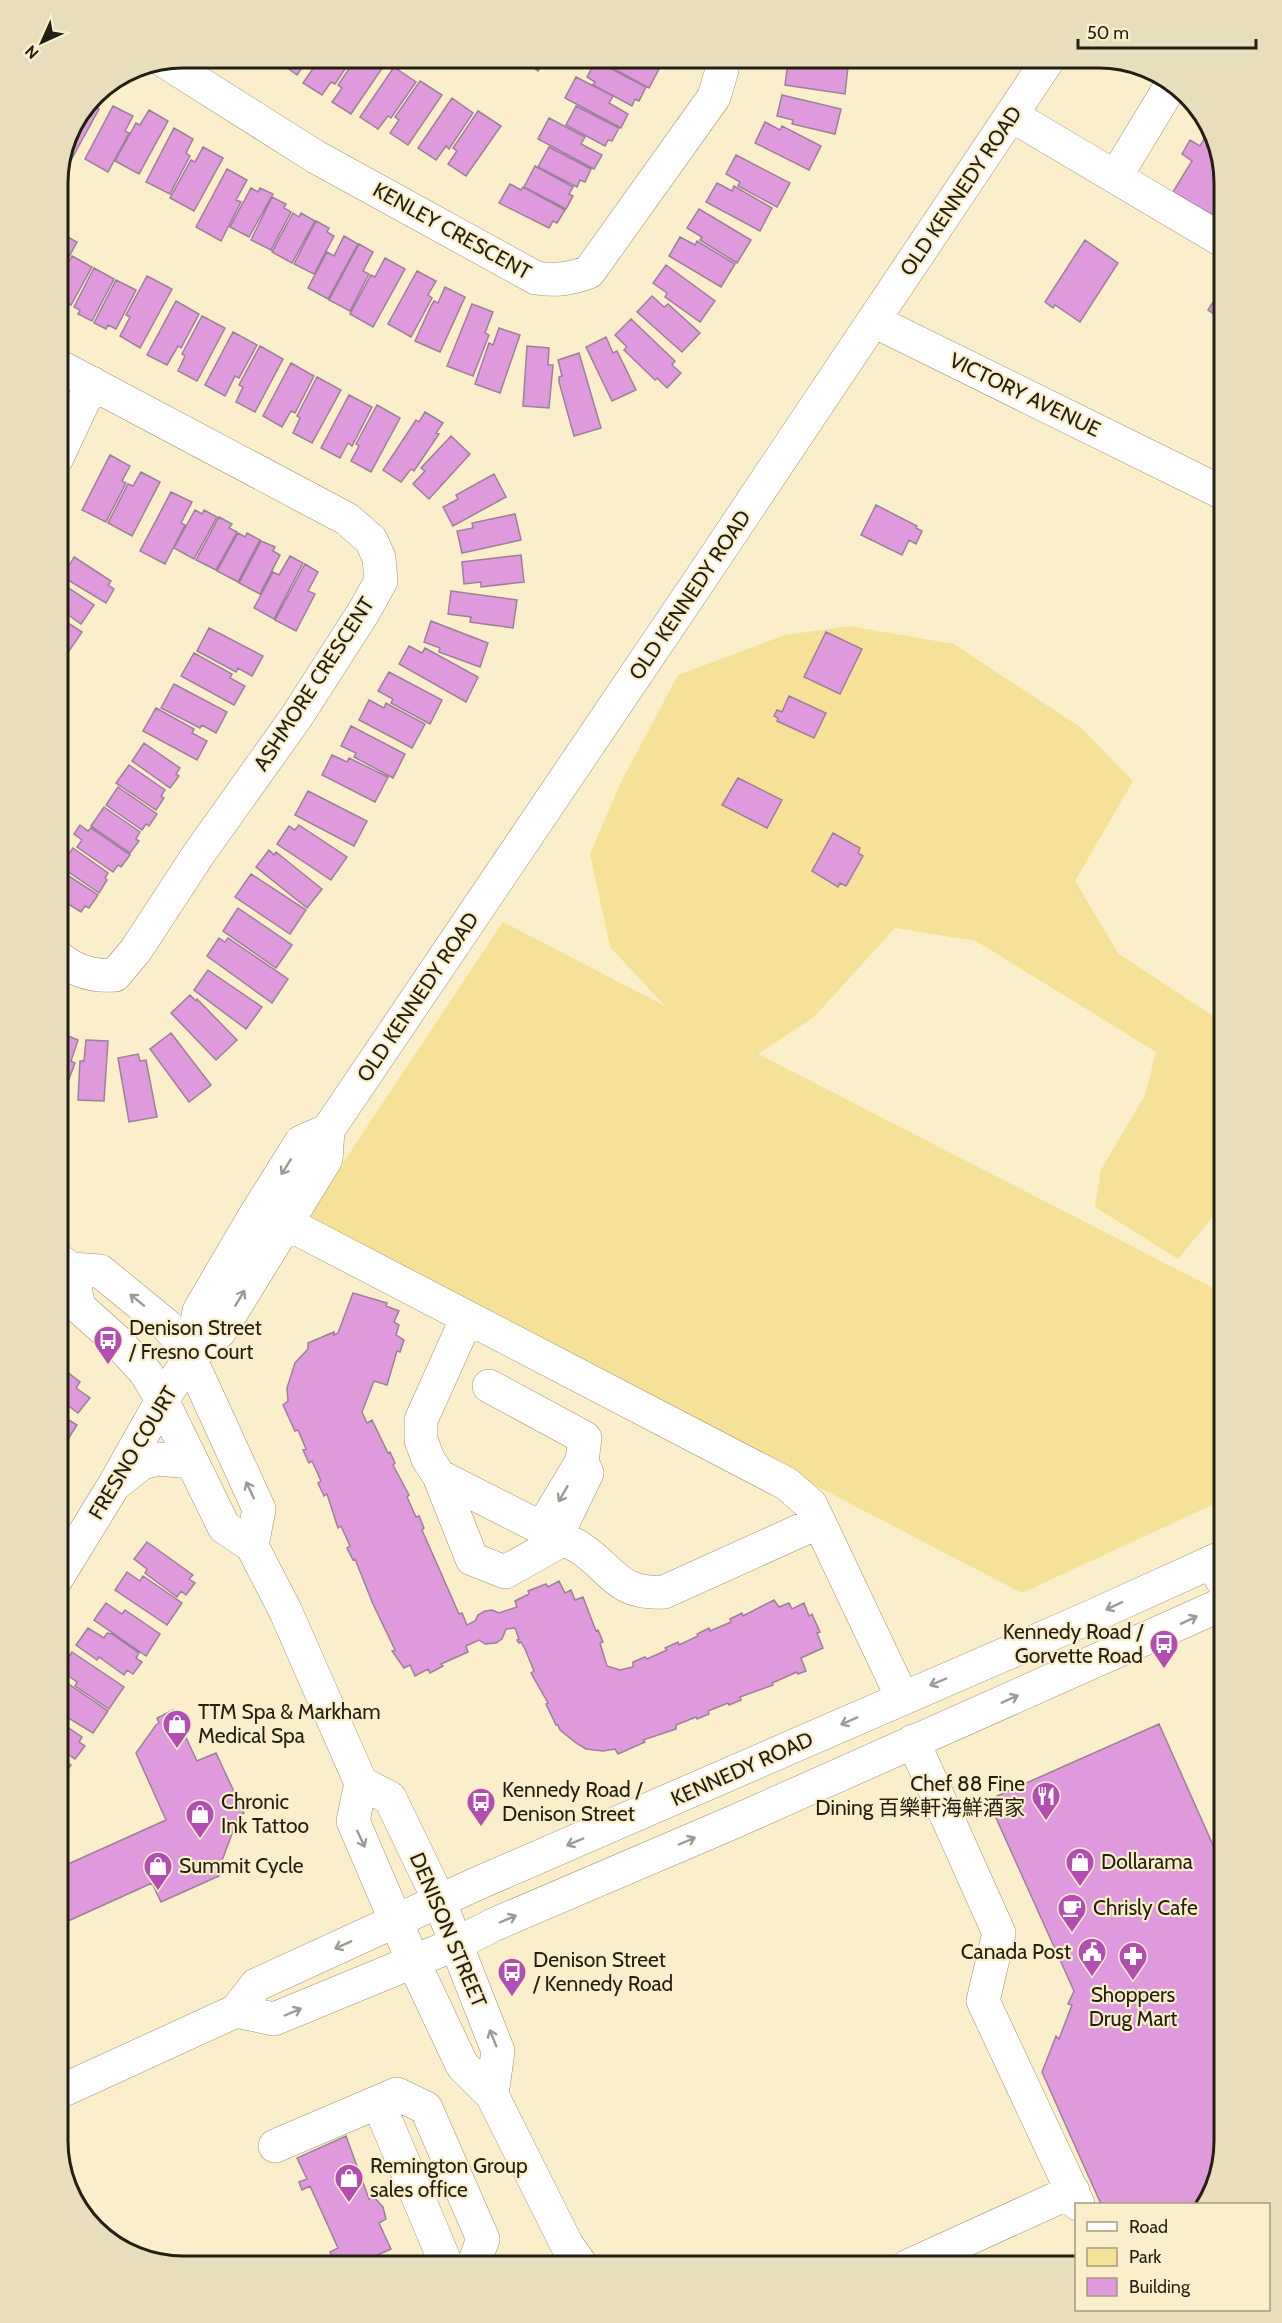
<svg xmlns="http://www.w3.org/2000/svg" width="1282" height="2323" viewBox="0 0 1282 2323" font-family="Cabin,'Noto Sans SC',sans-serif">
	<rect width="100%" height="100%" fill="#faefca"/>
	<path fill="#f6e198" d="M849 626 954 644 1080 727 1133 781 1075 881 1118 953 1225 1024V1202L1178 1259 1095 1207 1101 1170 1145 1095 1156 1052 976 941 895 928 814 1017 758 1054 1225 1294V1499L1022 1593 305 1220 503 922 665 1006 610 947 590 854 621 782 678 675 785 635Z"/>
	<path fill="#de9adc" stroke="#9b809a" stroke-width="1.5" d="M281 57H309L297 75 285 66 287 63Z
		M321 57H353L335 84 331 82 322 95 303 83Z
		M357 57H374L385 64 351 114 332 102 342 88 338 85Z
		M517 57H547L538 71Z
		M592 57H641L660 67 649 88Z
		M805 61 848 67 845 94 785 85 788 63 804 66Z
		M595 62 603 67 604 65 646 87 639 101 635 99 632 106 593 85 595 82 587 77Z
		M394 67 416 82 391 118 388 116 378 129 360 117Z
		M576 77 613 96 609 103 628 114 621 128 565 98Z
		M420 81 442 95 408 145 390 133 399 120 395 117Z
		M782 95 841 109 835 134 792 124 793 120 777 116Z
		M452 98 473 113 449 149 446 146 436 160 418 148Z
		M88 103 99 109 70 162 61 157 67 134Z
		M113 106 133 116 125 131 129 133 108 172 85 159Z
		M576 106 619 128 612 141 608 140 605 146 566 125Z
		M149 110 168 121 139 174 115 161 136 123 140 125Z
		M478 111 501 126 466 176 448 164 457 151 453 148Z
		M549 118 585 137 581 144 602 155 594 169 538 139Z
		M765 122 780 130 782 126 821 146 809 170 755 143Z
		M174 128 193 139 186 153 190 156 170 194 146 182Z
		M1210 128 1215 134 1225 182V223L1173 192 1192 161 1182 154 1190 140 1200 146Z
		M203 147 223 158 194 211 170 198 191 160 195 162Z
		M549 147 591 169 585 182 580 180 577 187 538 167Z
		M736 155 790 183 777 207 738 186 740 182 726 174Z
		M535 166 573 187 569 194 573 196 566 209 524 187Z
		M227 169 247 180 236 200 241 202 221 241 196 227Z
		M717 183 732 191 734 186 772 208 760 231 706 202Z
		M510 184 521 190 523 187 565 210 557 223 553 221 549 228 499 203Z
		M251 188 258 192 260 188 273 194 249 237 230 227Z
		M272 197 286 204 284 208 291 212 271 250 251 240Z
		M699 209 751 240 737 263 700 240 702 237 687 228Z
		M293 213 299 217 301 213 315 221 292 263 272 252Z
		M316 221 329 228 327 232 334 236 314 274 294 264Z
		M57 231 77 242 57 279Z
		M344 236 358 244 328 299 308 288 327 252 334 256Z
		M680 237 695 245 697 241 735 264 721 287 669 256Z
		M1085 240 1118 263 1080 322 1055 305 1053 308 1045 302Z
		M359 244 373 252 363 271 369 274 350 311 329 300Z
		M72 256 92 267 71 305 64 302 62 305 57 303V283Z
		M385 258 405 269 373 327 350 314 371 275 375 277Z
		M666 265 715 301 700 322 665 297 667 293 653 283Z
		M94 268 114 279 92 321 78 314 80 310 74 307Z
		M417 271 436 281 428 295 432 298 411 337 388 324Z
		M147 276 172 289 140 348 120 336 130 317 126 315Z
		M116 280 136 290 116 329 108 325 106 329 94 323Z
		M1225 283V328L1218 324 1221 319 1208 310Z
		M445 287 465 297 440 352 415 341 431 306 434 301 438 303Z
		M652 296 664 307 668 304 700 333 682 352 637 312Z
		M176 301 199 314 181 348 178 346 167 365 147 355Z
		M472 304 493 312 485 333 489 335 473 376 447 366Z
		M202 316 225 328 197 381 178 371 185 356 182 354Z
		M631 319 675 361 672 365 681 373 667 388 657 378 655 380 624 350 627 347 615 335Z
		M499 328 520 335 500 393 475 384 489 343 493 345Z
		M233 332 257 345 239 378 235 376 225 396 205 385Z
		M606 337 613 353 617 351 636 390 612 401 586 347Z
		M260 346 283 359 255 412 236 402 243 387 239 385Z
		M527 346 549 348 548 365H553L549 408 523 406Z
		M579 353 601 428 574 436 559 382V377L562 376 558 360Z
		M291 363 314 376 295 413 291 411 282 427 263 416Z
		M317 377 341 390 312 443 293 433 300 418 297 416Z
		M349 395 372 407 352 446 348 443 340 458 321 448Z
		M377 405 400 418 371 472 351 461 359 446 356 444Z
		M425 412 443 423 436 433 439 434 414 471 411 469 401 482 383 470 416 420 419 422Z
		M451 436 470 454 429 499 413 484 425 471 421 468Z
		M110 455 130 466 122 481 126 483 106 522 82 510Z
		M141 472 160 482 132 536 108 523 128 484 133 486Z
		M494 474 506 497 453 526 443 507 458 499 456 495Z
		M171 492 192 502 181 523 185 525 165 564 140 551Z
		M876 505 917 526 916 528 922 531 916 544 909 540 902 555 861 535Z
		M195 510 202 514 204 510 217 517 194 559 174 548Z
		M515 514 521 540 462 553 457 531 473 528 472 523Z
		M219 517 232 524 229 528 237 532 216 570 196 560Z
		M238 533 245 537 247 533 260 540 238 582 217 571Z
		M261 541 275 547 273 551 280 555 260 594 239 583Z
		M521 555 524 582 481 587V582L464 584 462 562Z
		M290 556 303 563 274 619 254 608 273 572 279 575Z
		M74 557 111 581 108 585 114 589 106 603 58 574 65 562 70 564Z
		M305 564 318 572 308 591 315 594 296 631 275 620Z
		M57 580 94 605 81 624 57 607Z
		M451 591 517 600 513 628 470 622 471 617 448 614Z
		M57 616 82 632 69 651 57 643Z
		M431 621 488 643 480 667 439 652 440 648 424 642Z
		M209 628 263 656 252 676 238 668 236 672 197 651Z
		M826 632 862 649 840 694 804 677Z
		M409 646 422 653 425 648 478 677 466 702 399 664Z
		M57 649 67 656 57 669Z
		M194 653 232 674 230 678 245 686 234 705 181 676Z
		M389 672 442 700 430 724 391 703 393 699 378 691Z
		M174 684 227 712 216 733 202 725 200 728 161 708Z
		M789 696 826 713 814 738 777 721 778 718 774 716 777 710 782 712Z
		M369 700 384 708 386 703 425 724 412 748 359 720Z
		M156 708 194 729 192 733 207 741 197 760 143 731Z
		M351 726 405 754 393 778 354 757 356 753 341 746Z
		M144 743 180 768 176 774 179 776 170 788 132 761Z
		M332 755 347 762 349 758 388 777 375 802 322 775Z
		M129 765 165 790 161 796 164 798 156 810 116 783Z
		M738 778 782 800 767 828 722 805Z
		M118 787 157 814 149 826 146 824 142 830 106 805Z
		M308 791 367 821 354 846 295 815Z
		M104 807 140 832 136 839 139 841 130 853 91 826Z
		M80 825 88 831 91 828 130 855 121 867 118 865 113 872 77 847 82 840 74 834Z
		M299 825 347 857 331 880 277 844 289 826 295 830Z
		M833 833 860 848 858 853 863 856 846 886 840 883 838 887 812 871Z
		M73 848 108 873 105 878 107 880 99 893 60 866Z
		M269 850 274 855 276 852 322 889 307 908 256 867Z
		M58 869 98 895 89 908 85 906 81 912 57 897Z
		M251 874 306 910 290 934 235 897Z
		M238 908 292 945 276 968 223 931Z
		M219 938 225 942 228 938 288 979 272 1003 207 956Z
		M208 970 262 1007 246 1029 194 990Z
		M190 995 196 1001 197 999 237 1040 216 1060 171 1013Z
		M58 1032 78 1040 71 1061 75 1063 62 1097 57 1096Z
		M171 1033 211 1085 189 1102 150 1049Z
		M86 1040 108 1041 104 1101 78 1100 80 1061H84Z
		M138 1054 140 1061 146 1060 157 1117 129 1122 118 1058Z
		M353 1293 387 1303 386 1306 399 1311 394 1322 399 1325 396 1335 404 1340 400 1352 397 1351 387 1385 374 1381 362 1412 367 1423 372 1420 388 1453 390 1452 395 1463 393 1465 409 1495 407 1497 416 1517 419 1516 424 1528 422 1530 459 1614 462 1613 467 1625 475 1621 478 1615 485 1611 492 1610 499 1613 517 1607 515 1601 529 1594 528 1591 546 1584 548 1587 559 1581 565 1593 571 1590 575 1600 583 1597 596 1631 598 1630 603 1642 600 1643 607 1666 620 1670 633 1667V1662L645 1657 647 1659 667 1650 665 1648 678 1642 679 1645 698 1636 697 1634 709 1628 710 1631 731 1622 730 1619 742 1613 743 1616 774 1600 779 1607 789 1603 792 1609 804 1603 809 1616 812 1614 820 1632 817 1633 823 1648 801 1658 806 1671 798 1674 797 1672 772 1683 773 1685 740 1697 741 1700 729 1705 728 1703 708 1711 709 1714 697 1719 696 1717 676 1725V1729L643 1740 645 1742 618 1754 615 1749 603 1751 586 1749 576 1743 560 1730 558 1725H556L546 1704 548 1703 531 1673 534 1671 525 1649 521 1642 519 1643 517 1640 519 1639 515 1628 506 1629 502 1639 496 1643 485 1644 479 1640 466 1646 468 1652 441 1664 443 1666 430 1673 428 1669 415 1676 410 1665 404 1668 392 1651 395 1650 373 1604 355 1559 353 1560 347 1548 350 1546 341 1526 338 1528 327 1494 324 1496 318 1483 321 1481 312 1461 309 1463 303 1450 306 1449 298 1430 295 1431 283 1405 288 1401 287 1388 295 1363 308 1349V1343L334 1332V1335L338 1333Z
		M57 1364 80 1382 76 1388 90 1398 78 1413 58 1398Z
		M57 1403 68 1411 64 1417 77 1425 65 1444 57 1439Z
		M57 1447 64 1452 57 1463Z
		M147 1542 193 1575 189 1579 195 1583 186 1595 181 1591 177 1597 145 1573 147 1569 134 1559Z
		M127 1572 140 1581 143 1576 182 1603 167 1625 115 1590Z
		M106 1603 122 1614 125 1610 160 1634 146 1656 94 1620Z
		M88 1628 104 1638 107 1633 112 1634 139 1653 136 1658 142 1662 133 1674 127 1670 124 1675 99 1657 97 1660 76 1645Z
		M72 1652 124 1687 109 1709 75 1686 77 1682 60 1670Z
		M57 1676 108 1711 93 1733 57 1711Z
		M173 1710 197 1761 216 1753 244 1813 239 1815 217 1874 219 1876 161 1902 152 1883 57 1926V1869L166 1820 136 1753 156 1725 159 1723 157 1718Z
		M57 1720 82 1737 79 1742 85 1746 75 1759 69 1755 66 1759 57 1753Z
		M1159 1724 1225 1872V2141L1206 2204H1101L1042 2072 1056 2036 1059 2039 1072 2005 1068 2004 1074 1991 992 1809 997 1796Z
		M57 1755 71 1765 57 1786Z
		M346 2136 369 2199 374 2197 383 2207 386 2219 379 2223 391 2249 352 2266H346L341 2255 333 2259 330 2252 338 2248 310 2186 302 2190 299 2182 307 2179 297 2158Z"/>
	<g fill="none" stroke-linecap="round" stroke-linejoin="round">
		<g stroke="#9e9472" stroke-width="34">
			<path id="minor" d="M164 61 316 157 536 278C556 281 570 279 589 272L714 97 722 70 721 57
				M1011 115 1225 242
				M1116 176 1173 82
				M874 321 1225 494
				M57 458 92 383
				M57 956C74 971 93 977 115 975L136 950 198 855 297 716 363 613 381 581 379 558 371 540 347 519 57 365
				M286 1223 787 1484 811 1505 902 1697
				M57 1259 71 1269 100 1271 166 1325 177 1337 190 1358 259 1509 252 1546
				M71 1269 79 1307 117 1341 146 1373 162 1400 224 1527 252 1546 285 1610 361 1783 353 1821 413 1961
				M467 1318 421 1420V1440L428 1459 439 1476 579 1547C613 1569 616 1595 664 1592L819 1522
				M190 1358 199 1311 254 1217 301 1142 328 1130
				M489 1386 585 1438 582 1461
				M439 1476 472 1559 505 1572 564 1539
				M118 1482 142 1463 158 1459 191 1462
				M542 1528 582 1461 587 1473 557 1535
				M1211 1562 1225 1585
				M57 1578 114 1485 162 1400 190 1358 220 1331 326 1159 328 1130C570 773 811 416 1050 57
				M913 1741 999 1933 983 2001 1078 2204
				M361 1783 390 1798 440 1902 456 1944
				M378 2102 447 2266
				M275 2146 397 2094 426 2108 483 2239 473 2266
				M908 2266 1073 2191"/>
		</g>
		<g stroke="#9e9472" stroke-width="34">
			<path id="major" d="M456 1944 498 2051 492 2095
				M413 1961 462 2065 492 2095 567 2245 582 2266
				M236 2011 274 2019 456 1944 493 1925 736 1821 1225 1603
				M57 2093 236 2011 256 1985 474 1885 1086 1619 1225 1556"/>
		</g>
		<use href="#minor" stroke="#fff" stroke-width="33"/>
		<use href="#major" stroke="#fff" stroke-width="33"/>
	</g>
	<defs><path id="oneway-shaft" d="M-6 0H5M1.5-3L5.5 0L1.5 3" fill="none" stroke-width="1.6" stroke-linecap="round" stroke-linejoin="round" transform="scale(1.5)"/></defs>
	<g stroke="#9c9a94">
		<use href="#oneway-shaft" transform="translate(286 1167) rotate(122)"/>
		<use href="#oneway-shaft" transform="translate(240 1298) rotate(-59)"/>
		<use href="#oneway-shaft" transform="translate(137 1300) rotate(-141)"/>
		<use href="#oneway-shaft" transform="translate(250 1490) rotate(-115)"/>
		<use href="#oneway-shaft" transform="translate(563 1494) rotate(120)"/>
		<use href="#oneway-shaft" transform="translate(1114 1606) rotate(155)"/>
		<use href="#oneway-shaft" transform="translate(1189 1620) rotate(-25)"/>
		<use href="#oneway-shaft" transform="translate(938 1682) rotate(157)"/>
		<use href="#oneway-shaft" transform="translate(1010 1699) rotate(-24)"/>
		<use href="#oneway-shaft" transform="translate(849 1721) rotate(156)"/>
		<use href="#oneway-shaft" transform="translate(361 1839) rotate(65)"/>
		<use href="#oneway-shaft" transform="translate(687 1841) rotate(-23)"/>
		<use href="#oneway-shaft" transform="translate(575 1842) rotate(157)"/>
		<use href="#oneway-shaft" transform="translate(508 1919) rotate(-23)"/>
		<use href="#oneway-shaft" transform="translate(343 1945) rotate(156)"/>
		<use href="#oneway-shaft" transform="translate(293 2012) rotate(-23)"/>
		<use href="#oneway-shaft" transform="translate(493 2038) rotate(-112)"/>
	</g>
	<defs>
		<g id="bus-pin" transform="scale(1.5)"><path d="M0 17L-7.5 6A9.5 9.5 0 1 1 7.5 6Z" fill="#b24db2" stroke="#faefca"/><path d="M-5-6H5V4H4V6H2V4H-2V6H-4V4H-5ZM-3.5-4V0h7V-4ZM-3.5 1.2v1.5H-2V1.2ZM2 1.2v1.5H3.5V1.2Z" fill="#fff"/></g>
		<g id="shop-pin" transform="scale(1.5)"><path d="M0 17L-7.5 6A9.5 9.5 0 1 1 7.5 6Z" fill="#b24db2" stroke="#faefca"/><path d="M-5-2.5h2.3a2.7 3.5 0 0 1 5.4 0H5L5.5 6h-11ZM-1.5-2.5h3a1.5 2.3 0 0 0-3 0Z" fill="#fff"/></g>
		<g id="restaurant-pin" transform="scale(1.5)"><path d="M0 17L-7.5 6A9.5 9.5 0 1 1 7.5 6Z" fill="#b24db2" stroke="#faefca"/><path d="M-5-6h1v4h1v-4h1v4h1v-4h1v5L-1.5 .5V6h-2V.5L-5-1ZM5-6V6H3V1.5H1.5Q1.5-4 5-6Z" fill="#fff"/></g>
		<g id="cafe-pin" transform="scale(1.5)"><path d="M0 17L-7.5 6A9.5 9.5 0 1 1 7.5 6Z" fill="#b24db2" stroke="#faefca"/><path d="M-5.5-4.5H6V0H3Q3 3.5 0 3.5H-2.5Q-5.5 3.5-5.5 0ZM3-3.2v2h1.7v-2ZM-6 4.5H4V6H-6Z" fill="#fff"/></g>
		<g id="civic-pin" transform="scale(1.5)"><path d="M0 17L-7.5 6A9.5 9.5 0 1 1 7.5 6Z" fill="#b24db2" stroke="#faefca"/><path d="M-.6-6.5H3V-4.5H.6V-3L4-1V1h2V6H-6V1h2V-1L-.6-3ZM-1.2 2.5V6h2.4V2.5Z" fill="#fff"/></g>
		<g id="pharmacy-pin" transform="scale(1.5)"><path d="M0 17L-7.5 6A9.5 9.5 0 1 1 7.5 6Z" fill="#b24db2" stroke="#faefca"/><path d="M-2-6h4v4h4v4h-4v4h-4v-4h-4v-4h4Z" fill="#fff"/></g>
	</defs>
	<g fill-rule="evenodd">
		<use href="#bus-pin" x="108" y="1340"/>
		<use href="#bus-pin" x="1164" y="1644"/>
		<use href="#shop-pin" x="177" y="1724"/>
		<use href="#restaurant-pin" x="1046" y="1796"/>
		<use href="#bus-pin" x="481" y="1802"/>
		<use href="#shop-pin" x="200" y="1814"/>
		<use href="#shop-pin" x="1080" y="1862"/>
		<use href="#shop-pin" x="158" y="1866"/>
		<use href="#cafe-pin" x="1072" y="1908"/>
		<use href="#civic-pin" x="1092" y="1952"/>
		<use href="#pharmacy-pin" x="1133" y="1956"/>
		<use href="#bus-pin" x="512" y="1972"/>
		<use href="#shop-pin" x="349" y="2178"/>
	</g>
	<g text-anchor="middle" stroke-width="4.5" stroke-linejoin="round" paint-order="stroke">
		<g font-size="21" fill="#231f12" stroke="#faefca">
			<text transform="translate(961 191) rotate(-56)" y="7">OLD KENNEDY ROAD</text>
			<text transform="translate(452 231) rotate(29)" y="7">KENLEY CRESCENT</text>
			<text transform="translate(1025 395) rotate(26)" y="7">VICTORY AVENUE</text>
			<text transform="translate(690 595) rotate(-56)" y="7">OLD KENNEDY ROAD</text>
			<text transform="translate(314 684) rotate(-57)" y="7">ASHMORE CRESCENT</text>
			<text transform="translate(418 997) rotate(-56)" y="7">OLD KENNEDY ROAD</text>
			<text transform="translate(133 1453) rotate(-59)" y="7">FRESNO COURT</text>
			<text transform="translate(742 1769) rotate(-24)" y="7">KENNEDY ROAD</text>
			<text transform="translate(448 1930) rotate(67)" y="7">DENISON STREET</text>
		</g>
		<g font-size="21" fill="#231f12" stroke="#faefca" text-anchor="start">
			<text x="129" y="1335">Denison Street<tspan x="129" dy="24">/ Fresno Court</tspan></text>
			<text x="1143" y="1639" text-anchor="end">Kennedy Road /<tspan x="1143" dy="24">Gorvette Road</tspan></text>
			<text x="198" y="1719">TTM Spa &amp; Markham<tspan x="198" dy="24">Medical Spa</tspan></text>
			<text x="1025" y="1791" text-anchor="end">Chef 88 Fine<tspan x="1025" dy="24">Dining 百樂軒海鮮酒家</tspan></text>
			<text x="502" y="1797">Kennedy Road /<tspan x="502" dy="24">Denison Street</tspan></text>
			<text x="221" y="1809">Chronic<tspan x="221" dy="24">Ink Tattoo</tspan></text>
			<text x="1101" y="1869">Dollarama</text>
			<text x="179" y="1873">Summit Cycle</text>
			<text x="1093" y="1915">Chrisly Cafe</text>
			<text x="1071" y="1959" text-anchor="end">Canada Post</text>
			<text x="533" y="1967">Denison Street<tspan x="533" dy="24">/ Kennedy Road</tspan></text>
			<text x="1133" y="2002" text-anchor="middle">Shoppers<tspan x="1133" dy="24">Drug Mart</tspan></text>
			<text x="370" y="2173">Remington Group<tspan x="370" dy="24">sales office</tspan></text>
		</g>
	</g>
	<path d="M0 0H1282V2323H0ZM183 68H1099A115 115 0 0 1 1214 183V2141A115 115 0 0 1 1099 2256H183A115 115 0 0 1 68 2141V183A115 115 0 0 1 183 68Z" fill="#e9debb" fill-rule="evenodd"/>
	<path fill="none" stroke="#231f12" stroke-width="3" d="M183 68H1099A115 115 0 0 1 1214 183V2141A115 115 0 0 1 1099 2256H183A115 115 0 0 1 68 2141V183A115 115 0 0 1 183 68Z"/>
	<rect x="1075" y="2203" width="195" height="108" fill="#faefca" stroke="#a49c80" stroke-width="1.5"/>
	<rect x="1087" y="2222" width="30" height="9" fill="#ffffff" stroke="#a49c80" stroke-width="1.5"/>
	<text x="1129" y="2233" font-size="18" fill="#231f12">Road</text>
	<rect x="1087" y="2248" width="30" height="18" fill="#f6e198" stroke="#a49c80" stroke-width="1.5"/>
	<text x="1129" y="2263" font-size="18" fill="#231f12">Park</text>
	<rect x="1087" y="2278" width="30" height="18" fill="#de9adc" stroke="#a49c80" stroke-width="1.5"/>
	<text x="1129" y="2293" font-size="18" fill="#231f12">Building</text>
	<g transform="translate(42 42) rotate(225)" stroke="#faefca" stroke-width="4.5" paint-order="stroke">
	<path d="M0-4.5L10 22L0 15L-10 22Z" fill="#231f12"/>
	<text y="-9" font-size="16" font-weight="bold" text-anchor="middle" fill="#231f12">N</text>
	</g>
	<path d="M1078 39v9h178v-9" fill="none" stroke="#231f12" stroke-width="3"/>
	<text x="1087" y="39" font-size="18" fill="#231f12" stroke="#faefca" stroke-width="4.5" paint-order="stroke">50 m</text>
</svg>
